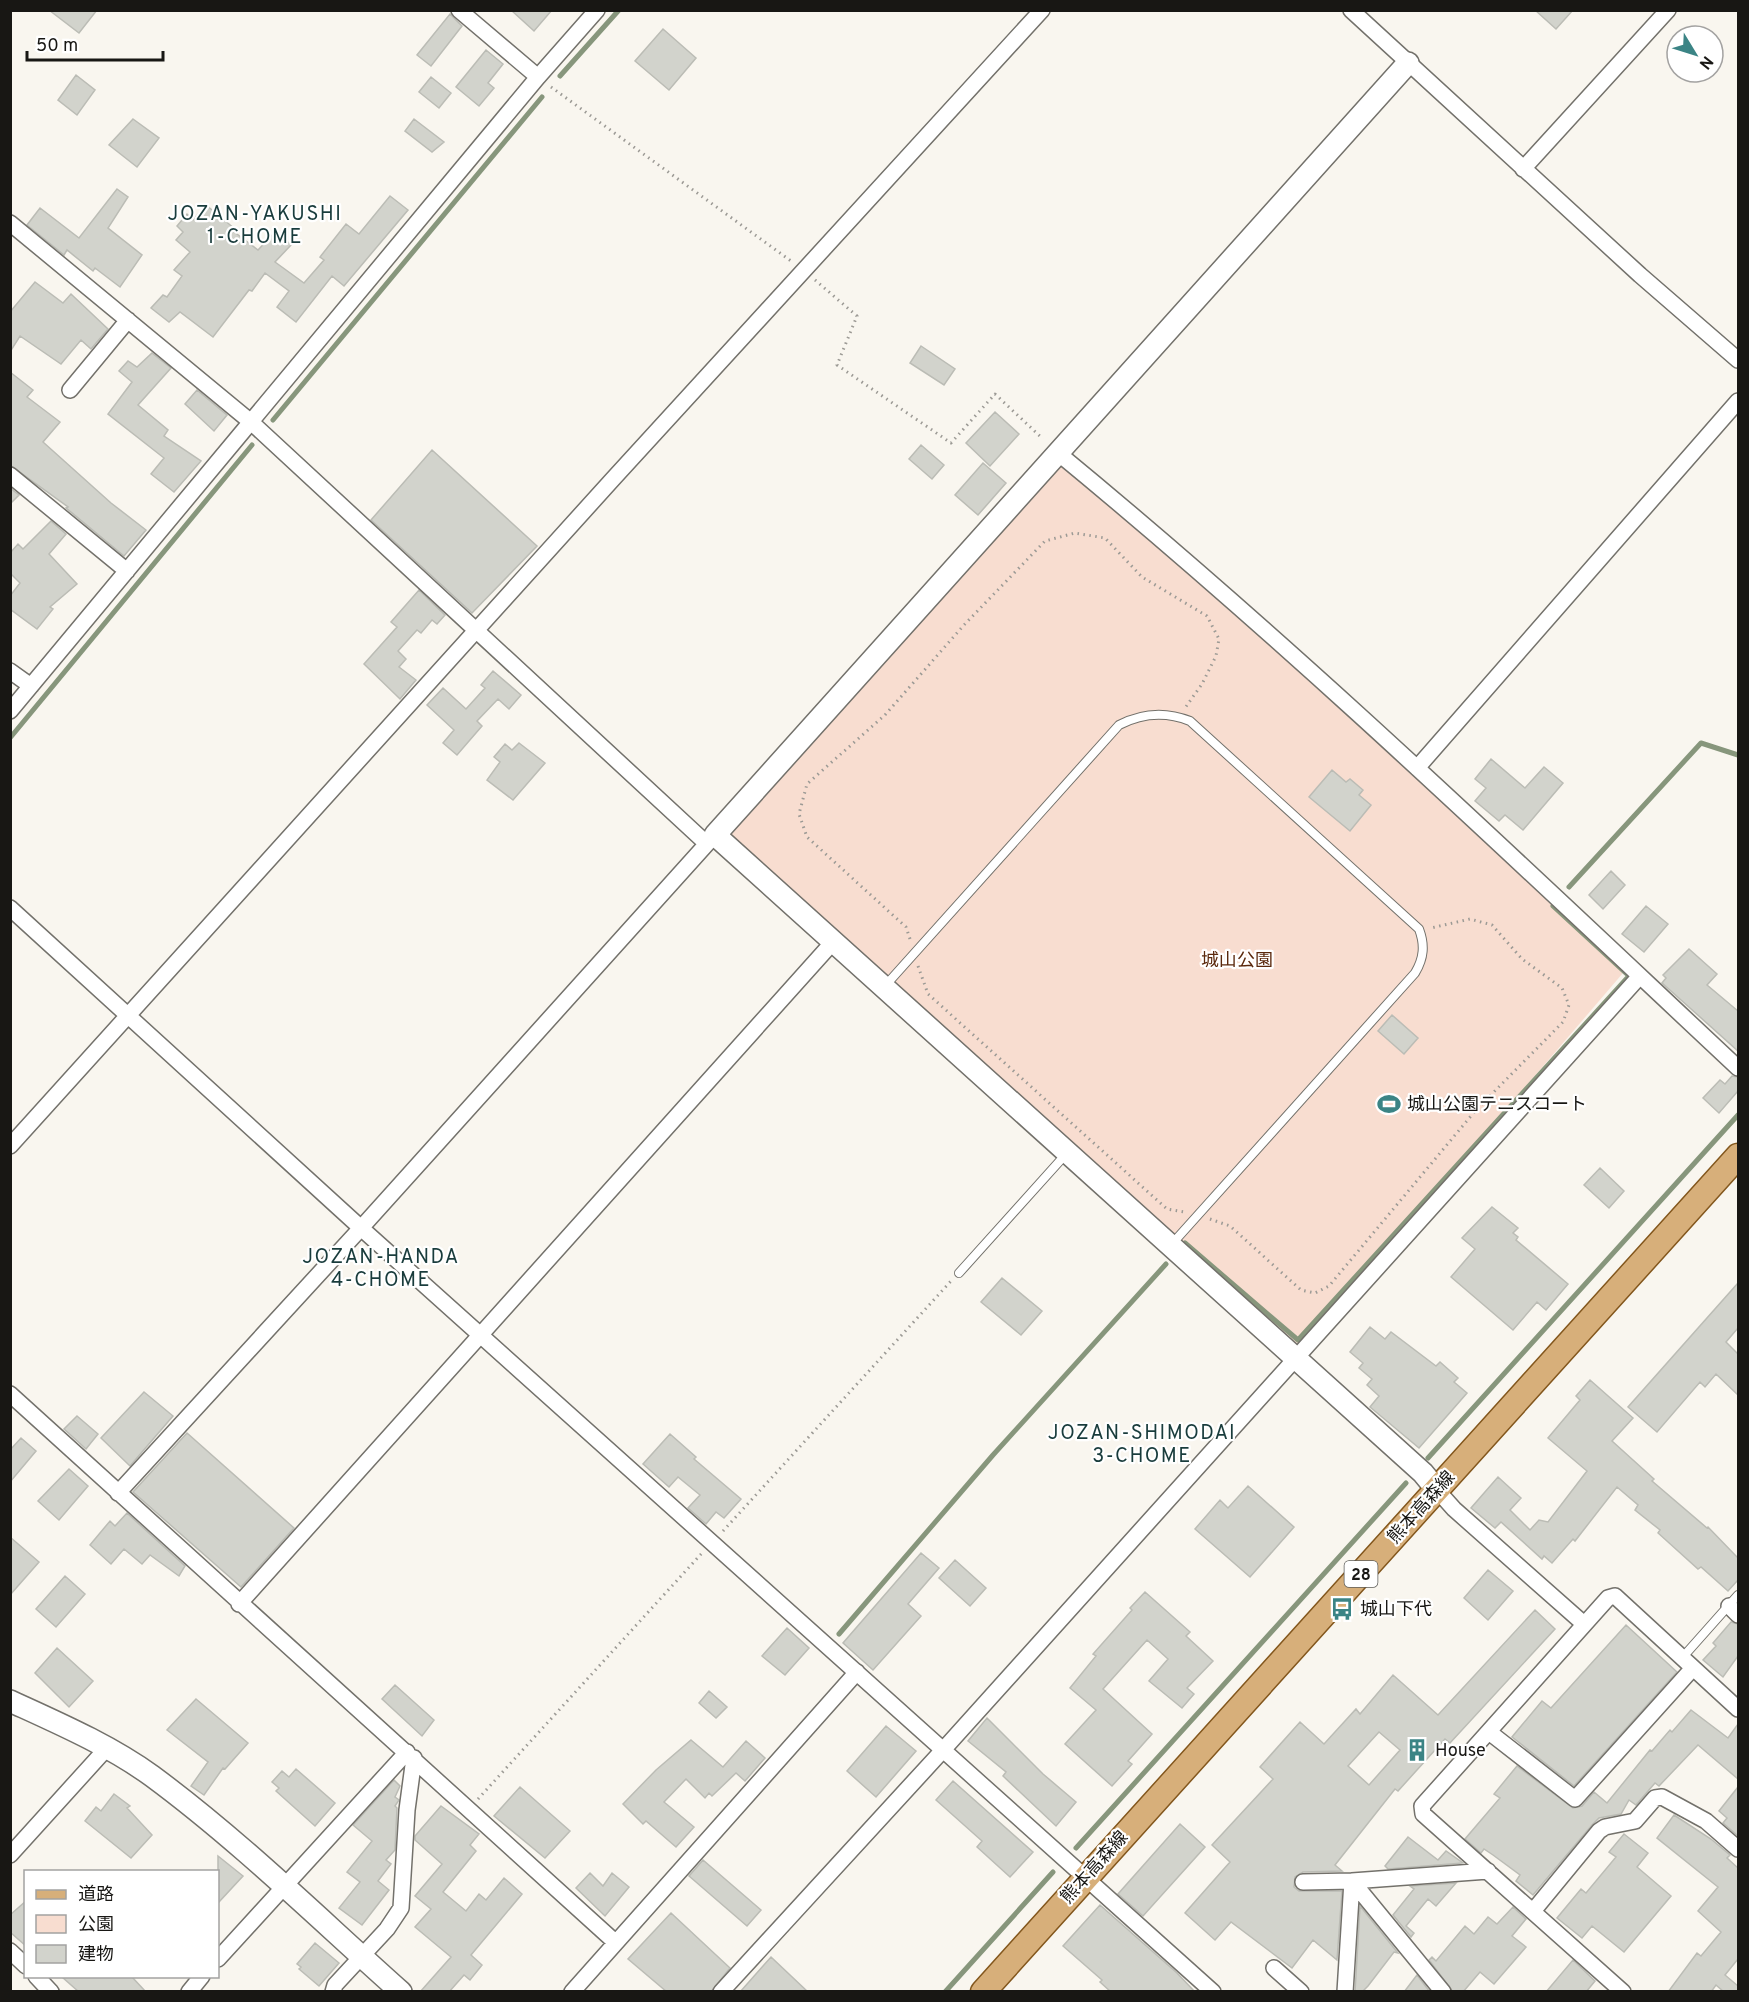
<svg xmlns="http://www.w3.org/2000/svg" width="1749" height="2002" viewBox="0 0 1749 2002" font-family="Overpass,'Noto Sans JP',sans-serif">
	<rect width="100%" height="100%" fill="#f9f6ef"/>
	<path fill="#f8ddd0" d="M1058 453 1629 966 1294 1357 715 835Z"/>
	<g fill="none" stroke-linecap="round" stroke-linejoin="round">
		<path stroke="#87967c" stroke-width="5" d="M560 76 619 10
			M273 420 542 97
			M10 738 252 445
			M1569 887 1701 743 1738 755
			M1185 1243 1298 1340 1629 976 1553 906
			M1428 1458 1738 1115
			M839 1634 993 1455 1166 1264
			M1076 1848 1406 1483
			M945 1992 1053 1872"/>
	</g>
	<path fill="#d2d3cc" stroke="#bbbcb5" stroke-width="1.5" fill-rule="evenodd" d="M49 10H97L79 33Z
		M511 10H552L534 31Z
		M1535 10H1573L1556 29Z
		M450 14 462 26 431 66 417 55Z
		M663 29 696 58 669 90 635 61Z
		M486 50 503 64 488 83 494 88 479 106 456 87Z
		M76 75 95 90 77 115 58 100Z
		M431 77 451 93 439 108 419 92Z
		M133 119 159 138 137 167 109 145Z
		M414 119 444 142 432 152 405 131Z
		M117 189 128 197 108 228 142 255 120 287 95 268 93 271 67 250 64 255 27 225 40 208 79 238Z
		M390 196 408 210 344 286 332 276 296 322 277 307 289 291 265 273 252 291 249 290 213 337 180 312 169 322 151 308 163 295 167 297 182 276 174 270 190 252 176 240 183 232 177 226 187 214 193 220 206 205 235 229 233 231 258 250 276 231 291 245 275 262 304 283 324 260 320 257 346 224 359 234Z
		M35 282 63 303 71 294 108 329 91 349 81 340 61 364 20 336 10 352V312Z
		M921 346 955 369 944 385 910 363Z
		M152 353 171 368 138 405 168 430 164 436 201 461 174 492 151 474 164 458 108 414 132 382 119 371 128 361 137 367Z
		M10 372 33 390 27 397 60 422 43 442 111 503 146 530 124 556 66 508 68 507 10 465Z
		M197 390 227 415 214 431 185 404Z
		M995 412 1019 434 990 466 966 443Z
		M921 445 944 465 932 479 909 459Z
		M432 450 537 546 472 613 371 520Z
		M983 463 1006 483 978 515 955 495Z
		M10 488 19 495 10 504Z
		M51 521 66 534 49 554 77 584 50 607 53 609 37 629 10 609V596L20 583 10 573V553L18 544 23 549Z
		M419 590 445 615 437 624 432 620 421 633 417 630 398 651 406 659 399 667 416 680 400 699 364 664 397 627 391 622Z
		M493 671 521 695 509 709 498 699 477 721 482 726 457 755 443 743 454 730 427 705 443 688 466 709 485 688 481 685Z
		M519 743 545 763 513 800 487 780 500 762 494 757 505 744 512 750Z
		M1491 759 1525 788 1544 767 1563 783 1523 830 1505 815 1499 821 1475 801 1486 788 1475 779Z
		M1332 770 1346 782 1350 779 1363 790 1359 795 1371 805 1350 831 1309 797Z
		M1611 871 1625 885 1603 909 1589 895Z
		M1646 906 1668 924 1644 952 1622 934Z
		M1689 949 1717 974 1707 985 1738 1011V1051L1662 983 1666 978 1663 975Z
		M1392 1015 1418 1038 1404 1054 1378 1031Z
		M1732 1076 1738 1077V1091L1719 1113 1703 1098 1720 1080 1725 1084Z
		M1600 1168 1624 1191 1609 1208 1584 1185Z
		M1492 1207 1518 1228 1513 1233 1518 1237 1516 1240 1568 1284 1546 1310 1537 1302 1513 1330 1451 1277 1475 1249 1462 1238Z
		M1002 1278 1042 1311 1021 1335 981 1302Z
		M1738 1283V1328L1726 1342 1738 1354V1395L1716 1374 1705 1387 1700 1382 1657 1432 1628 1407Z
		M1370 1327 1385 1339 1391 1332 1436 1366 1440 1362 1458 1378 1454 1382 1467 1393 1419 1448 1370 1407 1379 1396 1367 1385 1372 1379 1359 1368 1363 1363 1350 1352Z
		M1590 1380 1633 1418 1612 1441 1654 1479 1652 1481 1707 1528 1708 1527 1738 1558V1580L1728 1591 1701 1567 1698 1569 1658 1533 1660 1530 1635 1510 1638 1505 1617 1487 1575 1541 1573 1539 1552 1563 1544 1556 1542 1559 1501 1522 1495 1528 1471 1508 1498 1477 1521 1498 1510 1510 1530 1530 1539 1520 1548 1522 1587 1471 1548 1438 1580 1400 1576 1396Z
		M144 1392 173 1416 130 1466 101 1438Z
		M77 1416 98 1434 86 1449 64 1429Z
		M187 1433 294 1528 241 1587 133 1492Z
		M670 1434 696 1457 694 1459 741 1499 724 1518 716 1512 706 1524 688 1508 700 1495 678 1477 669 1487 643 1464Z
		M21 1438 36 1451 10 1482V1450Z
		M69 1469 88 1486 59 1520 38 1501Z
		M1248 1486 1294 1527 1250 1577 1195 1529 1220 1500 1228 1508Z
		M127 1513 185 1566 179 1576 150 1555 142 1564 124 1549 111 1564 90 1545 110 1521 115 1526Z
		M10 1537 39 1562 10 1595Z
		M921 1553 939 1568 908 1604 921 1616 873 1670 843 1643Z
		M955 1560 986 1588 970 1606 939 1578Z
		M1488 1570 1513 1591 1488 1620 1464 1598Z
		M65 1576 85 1594 56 1627 36 1609Z
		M1145 1592 1190 1632 1186 1636 1213 1661 1187 1688 1194 1694 1182 1708 1149 1681 1168 1659 1147 1640 1103 1689 1152 1734 1128 1761 1132 1764 1112 1786 1065 1744 1096 1710 1070 1688 1096 1656 1093 1654 1132 1610 1130 1608Z
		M1535 1610 1555 1629 1450 1743 1445 1739 1398 1791 1395 1789 1335 1865 1342 1871 1303 1872 1295 1877 1294 1887 1299 1891H1342L1337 1960 1313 1940 1292 1968 1231 1922 1215 1940 1185 1913 1230 1862 1212 1845 1273 1779 1260 1767 1300 1722 1324 1744 1356 1709 1360 1714 1393 1675 1438 1715ZM1379 1732 1400 1750 1369 1785 1348 1766Z
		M1731 1622 1738 1624V1656L1723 1677 1703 1660 1716 1646 1713 1643Z
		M1626 1625 1677 1672 1574 1786 1512 1737 1542 1701 1551 1708Z
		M787 1628 809 1648 785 1675 762 1656Z
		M57 1648 93 1681 69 1707 35 1673Z
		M395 1685 434 1720 422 1736 382 1699Z
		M709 1691 727 1707 716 1718 699 1703Z
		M196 1699 248 1743 225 1769 223 1768 204 1795 191 1786 208 1762 167 1730Z
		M1691 1710 1728 1738 1738 1724V1779L1698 1745 1659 1786 1655 1783 1636 1805 1629 1800 1621 1814 1599 1818 1592 1825 1533 1895 1516 1881 1520 1875 1493 1855 1484 1849 1481 1853 1465 1839 1500 1798 1494 1794 1517 1766 1573 1808 1582 1806 1594 1792 1607 1803 1650 1750 1652 1751 1670 1730 1672 1732Z
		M987 1718 1043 1774 1076 1802 1056 1826 1003 1776 1006 1772 968 1741Z
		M886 1726 916 1751 876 1797 847 1771Z
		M691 1740 723 1767 746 1741 765 1758 745 1781 736 1773 712 1796 709 1793 705 1798 686 1779 664 1802 694 1827 676 1847 646 1821 643 1824 623 1804 656 1770Z
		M296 1769 335 1803 315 1826 276 1791 279 1788 272 1782 282 1771 289 1777Z
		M394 1780 400 1786 395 1797 399 1800 395 1806 397 1808 395 1850 386 1860 391 1864 378 1881 389 1890 362 1925 339 1908 360 1882 347 1872 372 1841 353 1825Z
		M953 1781 1033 1852 1010 1877 977 1847 982 1841 936 1800Z
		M520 1787 570 1831 545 1858 494 1816Z
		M1738 1787V1836L1723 1823 1727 1818 1719 1811Z
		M114 1794 130 1806 127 1808 152 1835 131 1858 85 1821 96 1807 101 1811Z
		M441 1806 479 1834 470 1845 476 1851 443 1892 466 1911 479 1894 486 1900 504 1878 522 1894 471 1955 482 1965 470 1980 464 1975 449 1992H420L451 1957 415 1927 431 1909 415 1896 442 1864 415 1840V1836Z
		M1674 1815 1711 1839 1730 1855 1727 1858 1738 1868V1959L1725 1975 1738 1986V1992H1724L1716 1985 1711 1992H1668L1697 1953 1701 1956 1721 1932 1698 1911 1718 1887 1657 1838Z
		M1180 1824 1205 1847 1143 1916 1118 1894Z
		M1624 1834 1648 1853 1637 1867 1671 1896 1624 1952 1592 1926 1582 1938 1557 1918 1581 1889 1586 1893 1616 1857 1609 1852Z
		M1408 1837 1438 1860 1446 1851 1463 1863 1388 1869 1385 1866Z
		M218 1856 243 1876 218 1903Z
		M703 1860 761 1910 747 1926 689 1876Z
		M590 1873 603 1886 612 1873 629 1887 605 1916 576 1888Z
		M1456 1883 1436 1906 1428 1899 1406 1926 1414 1933 1411 1937 1393 1915 1414 1889 1410 1886Z
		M26 1901V1946L10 1932V1915Z
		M1100 1905 1177 1973 1195 1992H1111L1100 1982 1102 1980 1063 1946Z
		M1360 1906 1398 1953 1394 1952 1368 1986 1362 1992H1355Z
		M1513 1907 1526 1919 1512 1936 1526 1947 1494 1984 1480 1972 1463 1992H1453L1429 1960 1432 1957 1436 1961 1465 1926 1474 1934 1488 1917 1497 1924Z
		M671 1913 730 1968 711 1992H667L628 1959Z
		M315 1943 339 1963 319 1986 299 1969 301 1967 297 1964Z
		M771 1957 808 1992H740Z
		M1573 1960 1595 1981 1586 1992H1546Z
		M1417 1975 1430 1992H1404Z
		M62 1977H132L146 1992H79Z"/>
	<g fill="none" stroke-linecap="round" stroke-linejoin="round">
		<g stroke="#73716b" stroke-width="10">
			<path id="lane" d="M885 986 1119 725C1142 713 1165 711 1190 721L1419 929C1425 945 1424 958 1415 973L1171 1245
				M959 1273 1066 1154
				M1682 1658 1738 1595"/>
		</g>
		<g stroke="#73716b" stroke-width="18">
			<path id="street" d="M459 10 538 77
				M1351 10 1640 275 1738 360
				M1523 169 1668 10
				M10 223 251 422 706 843
				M70 390 128 320
				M1058 453C1294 647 1515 859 1738 1068
				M10 475 127 571
				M10 671 31 686
				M10 711 538 77 597 10
				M1417 768 1738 401
				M10 908 361 1228 1213 1992
				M10 1146 612 480 1042 10
				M10 1394 615 1942
				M1437 1490 1454 1509 1584 1624
				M118 1493 361 1228 713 837
				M239 1604 833 942
				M1729 1606 1738 1615
				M1489 1732 1575 1799 1693 1668
				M10 1855 106 1749
				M1303 1882 1352 1881 1443 1992
				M1534 1910 1599 1831 1605 1827 1635 1821 1655 1798 1662 1797 1706 1821 1738 1849
				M10 1951 26 1966
				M218 1959 407 1752
				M1274 1968 1301 1992
				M36 1976 51 1992
				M189 1992 202 1976
				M333 1992 335 1985 387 1929 401 1908 407 1810 414 1758
				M572 1992 857 1672
				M721 1992 943 1750 1640 976
				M1345 1992 1352 1881 1488 1871
				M1623 1992 1423 1814 1422 1806 1608 1598 1615 1596 1738 1709"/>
		</g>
		<g stroke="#73716b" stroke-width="24">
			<path id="secondary" d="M1408 63 715 835 1423 1473 1437 1490
				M10 1701C58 1723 109 1745 152 1776 240 1841 319 1919 401 1992"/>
		</g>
		<g stroke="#83571d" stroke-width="27">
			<path id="primary" d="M983 1992 1738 1156"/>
		</g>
		<path stroke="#9c9a95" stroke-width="3" stroke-dasharray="1.5 4.5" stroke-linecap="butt" d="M551 87 791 261
			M815 280 857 316 837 365 951 443 995 394 1043 439
			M910 939 906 927 807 837 799 814 807 784 885 715 964 625 1045 541 1075 533 1105 538 1142 577 1207 616 1219 639 1216 656 1202 684 1185 708
			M918 966 928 994 1167 1209 1184 1212
			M1210 1219 1230 1226 1301 1290 1315 1293 1329 1286 1476 1110 1563 1022 1569 1005 1562 988 1522 959 1492 925 1470 919 1431 928
			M723 1531 951 1281
			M478 1799 702 1553"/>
		<use href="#lane" stroke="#fff" stroke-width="8"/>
		<use href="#street" stroke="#fff" stroke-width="15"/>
		<use href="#secondary" stroke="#fff" stroke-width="21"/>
		<use href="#primary" stroke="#d7af7a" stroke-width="24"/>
	</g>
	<defs>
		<g id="stadium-bare" transform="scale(1.8)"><path d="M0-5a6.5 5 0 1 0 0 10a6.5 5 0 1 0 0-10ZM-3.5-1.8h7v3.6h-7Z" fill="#3b8485" stroke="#fff" stroke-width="2.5" paint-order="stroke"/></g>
		<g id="bus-bare" transform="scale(1.8)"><path d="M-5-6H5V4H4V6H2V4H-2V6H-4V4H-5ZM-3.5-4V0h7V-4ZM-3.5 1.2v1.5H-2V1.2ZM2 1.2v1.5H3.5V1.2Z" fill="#3b8485" stroke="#fff" stroke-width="2.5" paint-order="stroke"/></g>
		<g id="building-bare" transform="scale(1.8)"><path d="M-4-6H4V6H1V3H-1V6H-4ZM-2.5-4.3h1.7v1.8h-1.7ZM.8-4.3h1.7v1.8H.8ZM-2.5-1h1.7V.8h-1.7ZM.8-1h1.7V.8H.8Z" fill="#3b8485" stroke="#fff" stroke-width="2.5" paint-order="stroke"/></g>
	</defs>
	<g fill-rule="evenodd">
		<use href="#stadium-bare" x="1389" y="1104"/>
		<use href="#bus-bare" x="1342" y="1609"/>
		<use href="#building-bare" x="1417" y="1750"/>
	</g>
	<g text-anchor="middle" stroke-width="4.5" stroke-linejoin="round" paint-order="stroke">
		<rect fill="#fff" stroke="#5d5d5a" stroke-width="1.5" x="1344.5" y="1561" width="33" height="26" rx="4.5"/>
		<g font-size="16" font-weight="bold" fill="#181714">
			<text x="1361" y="1580">28</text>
		</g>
		<g font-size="18" fill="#5b290d" stroke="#fff">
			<text x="1237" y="966">城山公園</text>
		</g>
		<g font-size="18" fill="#181714" stroke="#fff" text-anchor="start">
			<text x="1407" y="1110">城山公園テニスコート</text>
			<text x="1360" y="1615">城山下代</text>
			<text x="1435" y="1756">House</text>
		</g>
		<g font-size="18" fill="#181714" stroke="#fff">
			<text transform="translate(1421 1507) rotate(-48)" y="6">熊本高森線</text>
			<text transform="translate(1094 1867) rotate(-48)" y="6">熊本高森線</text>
		</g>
		<g font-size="20" letter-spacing="1.5" fill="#193c3c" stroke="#fff">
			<text x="255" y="220">JOZAN-YAKUSHI<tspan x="255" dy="23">1-CHOME</tspan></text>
			<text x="381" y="1263">JOZAN-HANDA<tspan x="381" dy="23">4-CHOME</tspan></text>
			<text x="1142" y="1439">JOZAN-SHIMODAI<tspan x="1142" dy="23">3-CHOME</tspan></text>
		</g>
	</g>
	<rect width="1749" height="2002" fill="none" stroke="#181714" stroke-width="24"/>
	<rect x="24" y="1870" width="195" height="108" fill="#ffffff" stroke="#a3a2a1" stroke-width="1.5"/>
	<rect x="36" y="1890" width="30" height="9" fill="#d7af7a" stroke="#a3a2a1" stroke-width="1.5"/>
	<text x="78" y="1900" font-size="18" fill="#181714">道路</text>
	<rect x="36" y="1915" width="30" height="18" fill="#f8ddd0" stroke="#a3a2a1" stroke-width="1.5"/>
	<text x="78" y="1930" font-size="18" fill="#181714">公園</text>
	<rect x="36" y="1945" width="30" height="18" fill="#d2d3cc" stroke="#a3a2a1" stroke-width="1.5"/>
	<text x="78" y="1960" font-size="18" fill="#181714">建物</text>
	<g transform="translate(1695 54) rotate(128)"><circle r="28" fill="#ffffff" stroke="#a3a2a1" stroke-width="1.5"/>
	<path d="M0-4.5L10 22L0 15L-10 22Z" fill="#3b8485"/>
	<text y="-9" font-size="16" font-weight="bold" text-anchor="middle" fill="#181714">N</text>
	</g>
	<path d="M27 51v9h136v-9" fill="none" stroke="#181714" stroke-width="3"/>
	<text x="36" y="51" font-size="18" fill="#181714" stroke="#ffffff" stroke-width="4.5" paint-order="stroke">50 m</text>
</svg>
